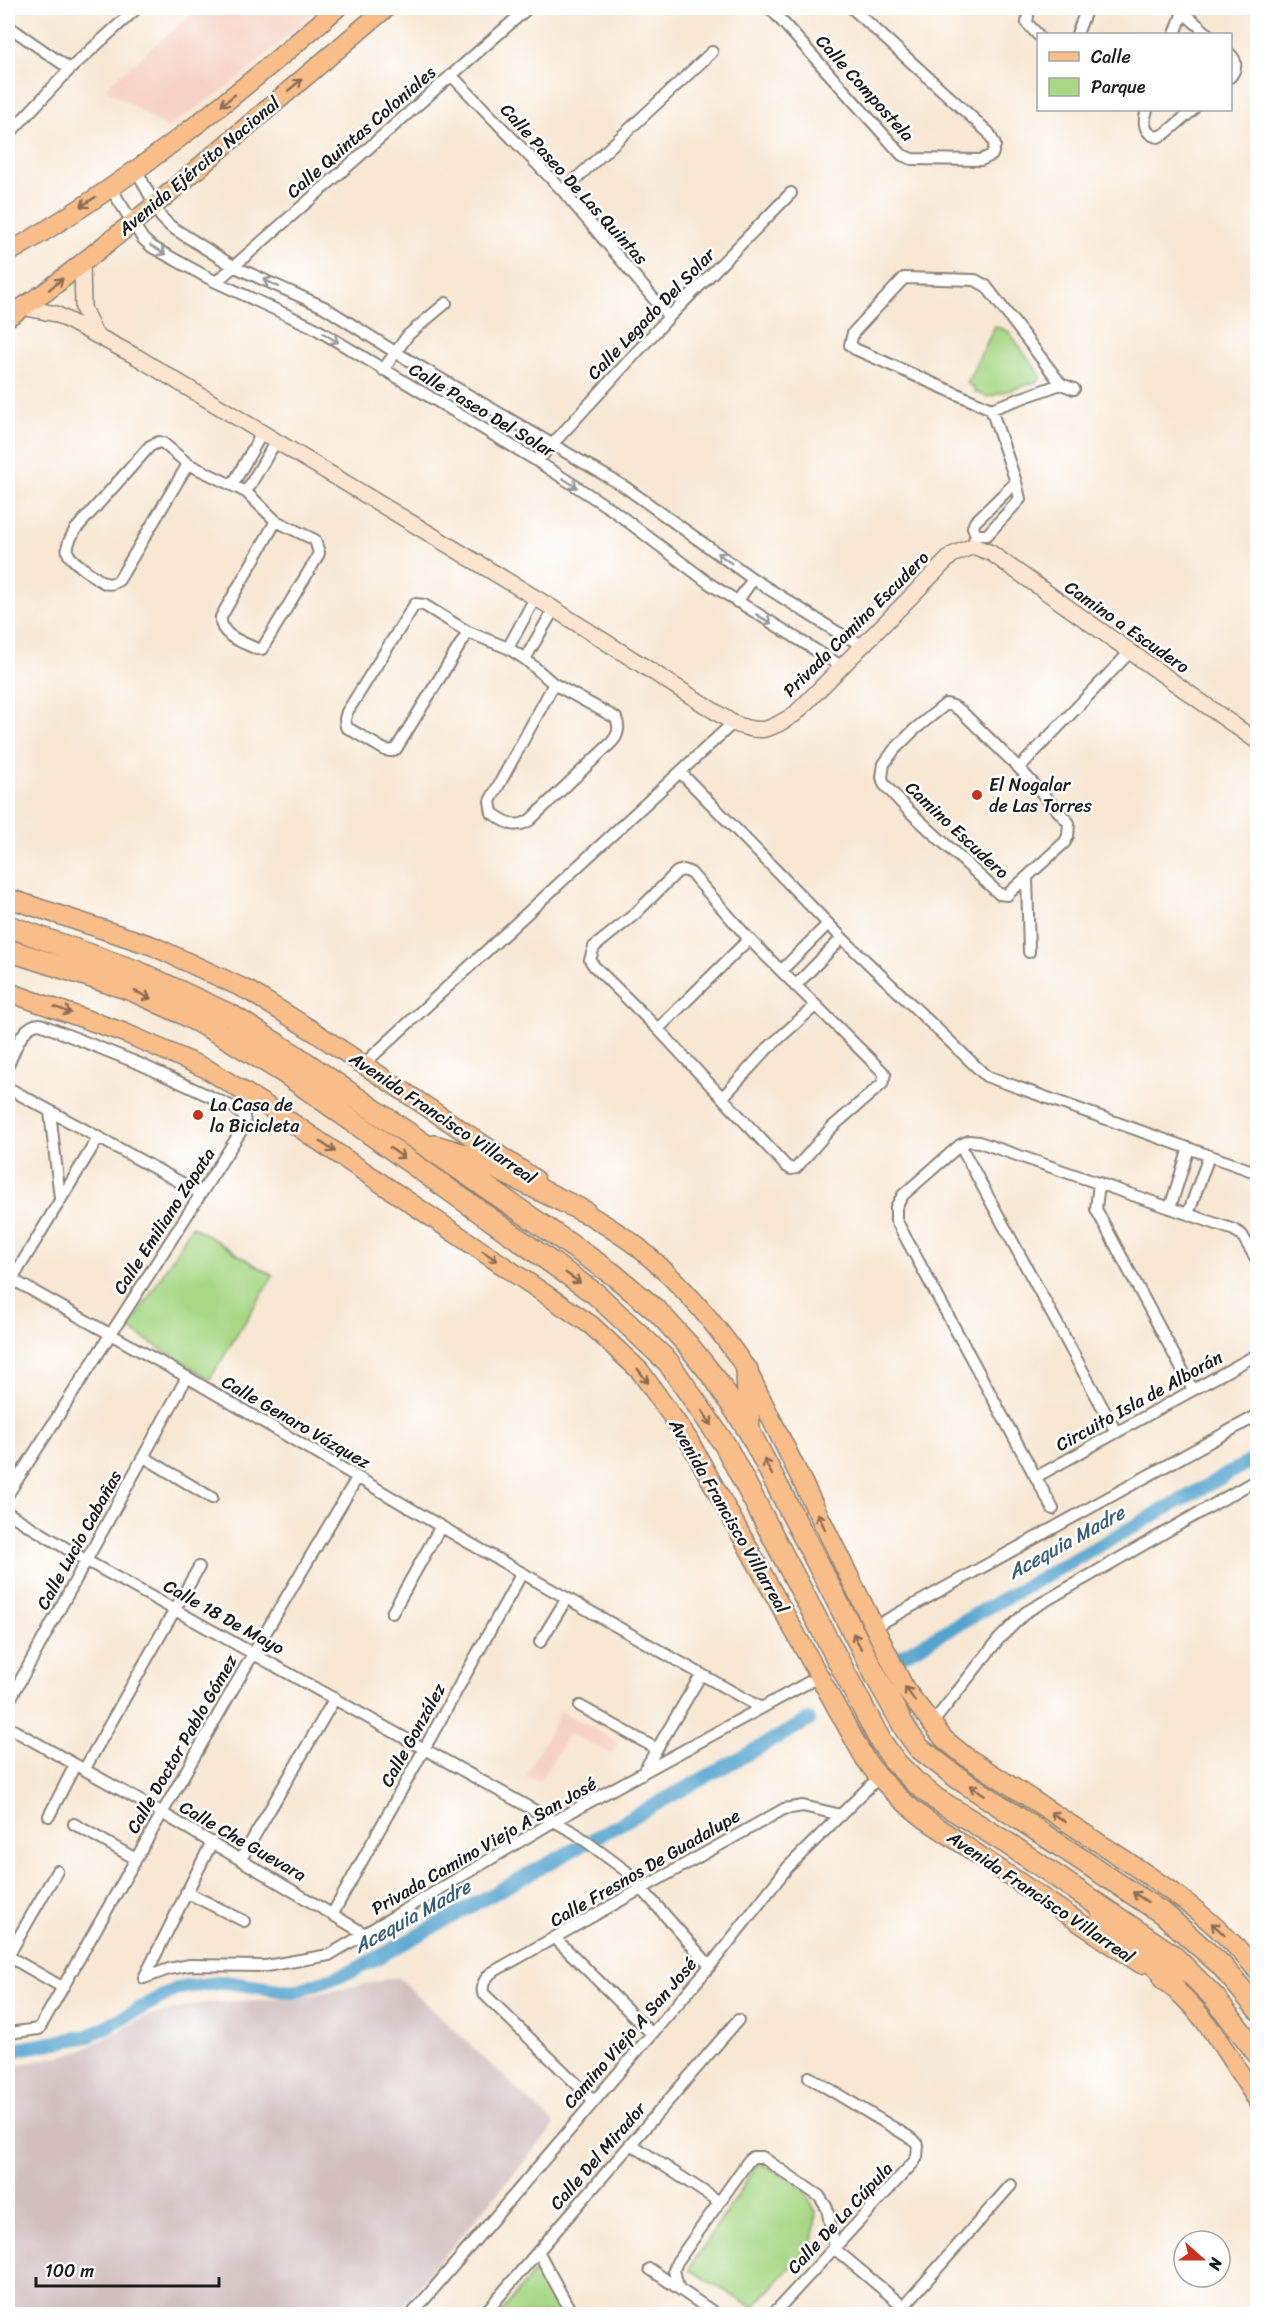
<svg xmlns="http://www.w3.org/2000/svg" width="1265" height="2322" viewBox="0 0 1265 2322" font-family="Sriracha,sans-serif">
	<rect width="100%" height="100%" fill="#fff"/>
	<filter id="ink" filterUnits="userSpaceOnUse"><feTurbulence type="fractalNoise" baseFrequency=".0167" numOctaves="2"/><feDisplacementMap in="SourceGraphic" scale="12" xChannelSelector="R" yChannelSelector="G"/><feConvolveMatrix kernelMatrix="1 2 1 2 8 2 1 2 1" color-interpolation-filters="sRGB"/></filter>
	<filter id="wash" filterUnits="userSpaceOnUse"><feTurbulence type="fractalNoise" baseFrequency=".008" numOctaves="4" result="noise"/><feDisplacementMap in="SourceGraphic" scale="24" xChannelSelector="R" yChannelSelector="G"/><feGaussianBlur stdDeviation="1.35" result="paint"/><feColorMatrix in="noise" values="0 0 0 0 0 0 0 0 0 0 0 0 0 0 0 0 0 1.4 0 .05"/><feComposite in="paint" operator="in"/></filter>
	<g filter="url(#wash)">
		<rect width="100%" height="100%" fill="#f7e7d3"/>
		<path fill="#f6d1c5" d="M198 8H320L236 81 167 128 105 88Z
			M561 1711 618 1743 611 1754 569 1733 540 1781 525 1776Z"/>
		<path fill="#d1bfbf" d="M398 1977 555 2125 395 2314H8V2067L79 2052 145 2017 198 2004 308 1996Z"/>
		<path fill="#a8d886" stroke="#627a51" stroke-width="1.5" d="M995 326 1009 332 1041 376 1039 381 988 397 975 392 974 388 967 383Z
			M192 1226 273 1276 210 1379 129 1329Z
			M759 2162 804 2189 816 2212 813 2242 753 2308 689 2269Z
			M534 2272 544 2276 564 2314H500Z"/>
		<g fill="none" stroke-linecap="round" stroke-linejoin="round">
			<path stroke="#53a3cd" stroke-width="14" d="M894 1660 1258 1457
				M8 2051 89 2036 178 1988 225 1982 293 1992 353 1971 809 1720"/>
		</g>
	</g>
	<g filter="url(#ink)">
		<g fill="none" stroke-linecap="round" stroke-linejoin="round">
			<g stroke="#8a8278" stroke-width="14">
				<path id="street" d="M770 8 902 155 912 159 981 160 992 155 995 145 989 133 852 8
					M1029 8 1027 23 1038 35
					M1178 8 1208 34
					M8 26 70 69
					M1077 34 1087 8
					M1175 34 1183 12
					M1230 54C1238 61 1236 70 1230 77
					M451 75 563 191 669 317
					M1147 110C1143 121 1143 134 1158 137L1166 133 1193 110
					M8 135 70 69 137 8
					M136 169 161 217 170 226 233 266 324 307 395 352 625 487 753 579 837 632 863 645
					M110 187 143 239 152 247 216 282 313 327 537 461 614 511 710 584 841 666
					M563 191 712 52
					M216 282 528 8
					M383 370 408 335 446 303
					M1061 384 991 409 855 349 850 345 853 333 904 278 975 280 986 286 1061 384 1074 389
					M537 461 669 317 791 193
					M188 464 119 580C115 583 111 585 105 583 98 580 70 560 68 553 66 545 71 537 75 530L150 446 159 442 163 443 188 464 246 492 276 521 315 540 319 553 315 561 262 649H257C243 642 219 636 221 617L276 521
					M233 484 262 433
					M246 492 276 441
					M976 535H987L1020 499 1016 482 991 409
					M974 540 976 535 973 527 975 522 1016 482
					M737 602 753 579
					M468 632 396 749 391 751 385 750 346 727 345 719 347 712 415 604 424 605 468 632 508 648 525 659 554 684 616 718C620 727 619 734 612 742L530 820C515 830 506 822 492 813L490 801 554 684
					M508 648 535 598
					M525 659 554 609
					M946 704 953 706 961 711 1019 768 1069 823 1068 836 1065 842 1007 895 999 894 995 890 908 810 884 784 882 777 884 764 894 750 914 730Z
					M1019 768 1129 653
					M680 772 842 938 986 1076 1258 1173
					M684 870 691 873 749 939 885 1074 882 1084 831 1128 796 1168 791 1169 786 1166 658 1029 594 966 590 960 594 947 635 914 677 872Z
					M1027 877 1029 952
					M781 971 828 924
					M795 986 842 938
					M658 1029 749 939
					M364 1064 733 723
					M8 1065C15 1051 22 1024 40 1024L140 1064 235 1108 244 1117 245 1125 8 1494
					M8 1088 200 1193
					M723 1097 767 1049 815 1006
					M50 1112 60 1198
					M960 1145 1116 1432
					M1099 1183 1096 1209 1193 1390
					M1170 1208 1189 1148
					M1188 1214 1209 1156
					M8 1277 187 1377 464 1540 761 1708
					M8 1286 98 1138
					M144 1457 212 1498
					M1036 1477 1258 1354
					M1053 1509 896 1220V1207L903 1195 960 1145 969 1141 979 1142 1234 1230 1242 1235 1258 1262
					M8 1513 87 1561 575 1833 626 1871 710 1966
					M392 1613 441 1526
					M874 1627 1258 1415
					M540 1642 567 1598
					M8 1703 187 1377
					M580 1706 657 1749
					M931 1725 998 1640 1026 1612 1258 1479
					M8 1727 162 1813 365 1934
					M84 1770 199 1567
					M642 1774 701 1675
					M49 1816 75 1765
					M74 1824 136 1859
					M241 1859 335 1698
					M57 1871 8 1956 62 1987
					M186 1892 244 1921
					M333 1913 522 1573
					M555 1938 652 2034
					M144 1978 169 1969 190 1965 266 1966 329 1955 556 1820 820 1676
					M144 1978 212 1842
					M8 2033 39 2029 254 1652 357 1478
					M593 2100 483 1993C482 1984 484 1980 491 1973L784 1809 803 1806 841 1815
					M631 2144 718 2201
					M538 2251 572 2314
					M650 2269 716 2314
					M678 2287 674 2270 677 2262 749 2160 753 2157H762L819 2196 827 2208 835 2249 904 2307
					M412 2314 710 1966 788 1867 878 1778
					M484 2314 738 2020
					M773 2314 913 2163 917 2157 918 2145 914 2140 809 2077
					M897 2314 1011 2185"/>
			</g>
			<g stroke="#8a8278" stroke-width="18">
				<path id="secondary" d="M82 263 83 308 95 334
					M22 307 56 314 137 357 554 609 733 723C762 735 769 730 795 714L952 555 973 546 991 553 1258 742"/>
			</g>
			<g stroke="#8a8278" stroke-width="21">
				<path id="primary" d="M8 253C126 185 234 98 337 8
					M8 317 47 291 155 205 386 8
					M8 898 153 946 249 991 313 1031 535 1179
					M8 992 125 1033 207 1069 270 1108 591 1325 640 1371 688 1439 865 1759C882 1783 901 1801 925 1819L1141 1964
					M573 1205C595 1219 619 1232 639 1248 681 1283 717 1325 747 1370L905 1689 944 1739 965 1756C1010 1785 1054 1814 1099 1843 1156 1880 1215 1917 1258 1972
					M1163 1980C1204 2008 1230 2060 1258 2101"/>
			</g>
			<g stroke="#8a8278" stroke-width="24">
				<path id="highway" d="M8 926 138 972 232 1016 294 1055 614 1275 657 1311 688 1345 716 1380 749 1431 878 1680 906 1730 919 1748 958 1778 1165 1915 1221 1965 1258 2009
					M8 950 132 990 182 1013 226 1037 285 1073 597 1295 668 1362 725 1445 881 1742 896 1763 914 1781 936 1799 1010 1845 1172 1955 1214 1997 1258 2054
					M435 1146 475 1158 585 1212
					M747 1370 749 1430
					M1101 1920 1157 1966 1174 1987"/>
			</g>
			<use href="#street" stroke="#fff" stroke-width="10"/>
			<use href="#secondary" stroke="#fce5d0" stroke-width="15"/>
			<use href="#primary" stroke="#f8bd89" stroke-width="18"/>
			<use href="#highway" stroke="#f8bd89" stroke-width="21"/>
		</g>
		<defs><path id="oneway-shaft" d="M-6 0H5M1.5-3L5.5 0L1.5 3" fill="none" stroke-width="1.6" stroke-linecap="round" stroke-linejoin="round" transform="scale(1.5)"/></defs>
		<g stroke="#8a6c52">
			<use href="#oneway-shaft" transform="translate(295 85) rotate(-40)"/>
			<use href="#oneway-shaft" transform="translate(228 100) rotate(142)"/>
			<use href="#oneway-shaft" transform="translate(88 202) rotate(147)"/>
			<use href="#oneway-shaft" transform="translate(56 284) rotate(-39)"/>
			<use href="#oneway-shaft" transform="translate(143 995) rotate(25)"/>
			<use href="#oneway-shaft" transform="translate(63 1010) rotate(20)"/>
			<use href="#oneway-shaft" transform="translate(328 1147) rotate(34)"/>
			<use href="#oneway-shaft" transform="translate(397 1153) rotate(35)"/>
			<use href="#oneway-shaft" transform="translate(490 1256) rotate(34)"/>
			<use href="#oneway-shaft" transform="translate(573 1278) rotate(35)"/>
			<use href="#oneway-shaft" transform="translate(643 1376) rotate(53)"/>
			<use href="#oneway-shaft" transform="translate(707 1418) rotate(57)"/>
			<use href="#oneway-shaft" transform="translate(768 1467) rotate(-117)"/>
			<use href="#oneway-shaft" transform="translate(821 1521) rotate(-116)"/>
			<use href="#oneway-shaft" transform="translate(857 1641) rotate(-117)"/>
			<use href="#oneway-shaft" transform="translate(910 1694) rotate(-125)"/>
			<use href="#oneway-shaft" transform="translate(977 1790) rotate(-148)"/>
			<use href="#oneway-shaft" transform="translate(1058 1817) rotate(-147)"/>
			<use href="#oneway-shaft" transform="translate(1140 1897) rotate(-146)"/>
			<use href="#oneway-shaft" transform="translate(1218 1929) rotate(-137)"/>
		</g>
		<g stroke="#999">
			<use href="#oneway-shaft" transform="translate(158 250) rotate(31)"/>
			<use href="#oneway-shaft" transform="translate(271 283) rotate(-155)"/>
			<use href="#oneway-shaft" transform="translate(331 338) rotate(32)"/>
			<use href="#oneway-shaft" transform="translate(570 483) rotate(33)"/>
			<use href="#oneway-shaft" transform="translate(724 558) rotate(-144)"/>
			<use href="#oneway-shaft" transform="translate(764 619) rotate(31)"/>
		</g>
	</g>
	<g fill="#c8321e" stroke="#fff" stroke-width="2">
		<circle cx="977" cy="795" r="6"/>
		<circle cx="198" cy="1115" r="6"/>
	</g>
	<g text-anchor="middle" stroke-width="5" stroke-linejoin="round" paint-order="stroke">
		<g font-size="18" fill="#1c1c1c" stroke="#fff">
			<text transform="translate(865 88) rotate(48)" y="6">Calle Compostela</text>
			<text transform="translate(361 132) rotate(-41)" y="6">Calle Quintas Coloniales</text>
			<text transform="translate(199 166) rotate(-40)" y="6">Avenida Ejército Nacional</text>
			<text transform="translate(574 184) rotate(48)" y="6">Calle Paseo De Las Quintas</text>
			<text transform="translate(651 314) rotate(-46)" y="6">Calle Legado Del Solar</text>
			<text transform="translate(482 410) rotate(31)" y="6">Calle Paseo Del Solar</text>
			<text transform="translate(856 624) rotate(-45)" y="6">Privada Camino Escudero</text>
			<text transform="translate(1127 627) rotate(35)" y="6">Camino a Escudero</text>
			<text transform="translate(957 830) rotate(43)" y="6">Camino Escudero</text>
			<text transform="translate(443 1118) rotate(34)" y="6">Avenida Francisco Villarreal</text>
			<text transform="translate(164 1221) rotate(-57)" y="6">Calle Emiliano Zapata</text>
			<text transform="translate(1139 1401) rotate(-29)" y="6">Circuito Isla de Alborán</text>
			<text transform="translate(296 1422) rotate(30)" y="6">Calle Genaro Vázquez</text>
			<text transform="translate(729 1516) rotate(60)" y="6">Avenida Francisco Villarreal</text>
			<text transform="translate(79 1540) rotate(-61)" y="6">Calle Lucio Cabañas</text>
			<text transform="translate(224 1617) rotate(29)" y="6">Calle 18 De Mayo</text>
			<text transform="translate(413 1735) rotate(-61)" y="6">Calle González</text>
			<text transform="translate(182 1744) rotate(-60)" y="6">Calle Doctor Pablo Gómez</text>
			<text transform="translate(243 1841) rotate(30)" y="6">Calle Che Guevara</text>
			<text transform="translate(484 1846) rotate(-30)" y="6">Privada Camino Viejo A San José</text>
			<text transform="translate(645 1868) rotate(-30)" y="6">Calle Fresnos De Guadalupe</text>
			<text transform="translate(1041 1897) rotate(34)" y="6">Avenida Francisco Villarreal</text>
			<text transform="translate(630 2033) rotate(-49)" y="6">Camino Viejo A San José</text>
			<text transform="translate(598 2156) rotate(-49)" y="6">Calle Del Mirador</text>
			<text transform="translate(840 2218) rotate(-47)" y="6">Calle De La Cúpula</text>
		</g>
		<g font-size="18" fill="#1c1c1c" stroke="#fff" text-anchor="start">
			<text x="989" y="791">El Nogalar<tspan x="989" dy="21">de Las Torres</tspan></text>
			<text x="210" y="1111">La Casa de<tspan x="210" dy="21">la Bicicleta</tspan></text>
		</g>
		<g font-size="20" font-style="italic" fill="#386074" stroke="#fff">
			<text transform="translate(1066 1542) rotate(-29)" y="7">Acequia Madre</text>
			<text transform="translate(412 1916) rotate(-29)" y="7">Acequia Madre</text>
		</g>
	</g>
	<rect width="1265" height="2322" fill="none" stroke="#fff" stroke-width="30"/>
	<rect x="1037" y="33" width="195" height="78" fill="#ffffff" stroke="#a4a4a4" stroke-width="1.5"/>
	<rect x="1049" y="52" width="30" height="9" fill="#f8bd89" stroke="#a4a4a4" stroke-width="1.5"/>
	<text x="1091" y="63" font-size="18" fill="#1c1c1c">Calle</text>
	<rect x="1049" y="78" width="30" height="18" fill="#a8d886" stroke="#a4a4a4" stroke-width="1.5"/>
	<text x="1091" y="93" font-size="18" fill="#1c1c1c">Parque</text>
	<g transform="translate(1202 2259) rotate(111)"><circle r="28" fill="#ffffff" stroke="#a4a4a4" stroke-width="1.5"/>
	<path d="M0-4.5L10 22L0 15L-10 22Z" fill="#c8321e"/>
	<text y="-9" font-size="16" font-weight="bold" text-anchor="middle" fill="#1c1c1c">N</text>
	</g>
	<path d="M36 2277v9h183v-9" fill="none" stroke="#1c1c1c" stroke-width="3"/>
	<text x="45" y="2277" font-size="18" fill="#1c1c1c" stroke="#ffffff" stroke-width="4.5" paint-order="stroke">100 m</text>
</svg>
